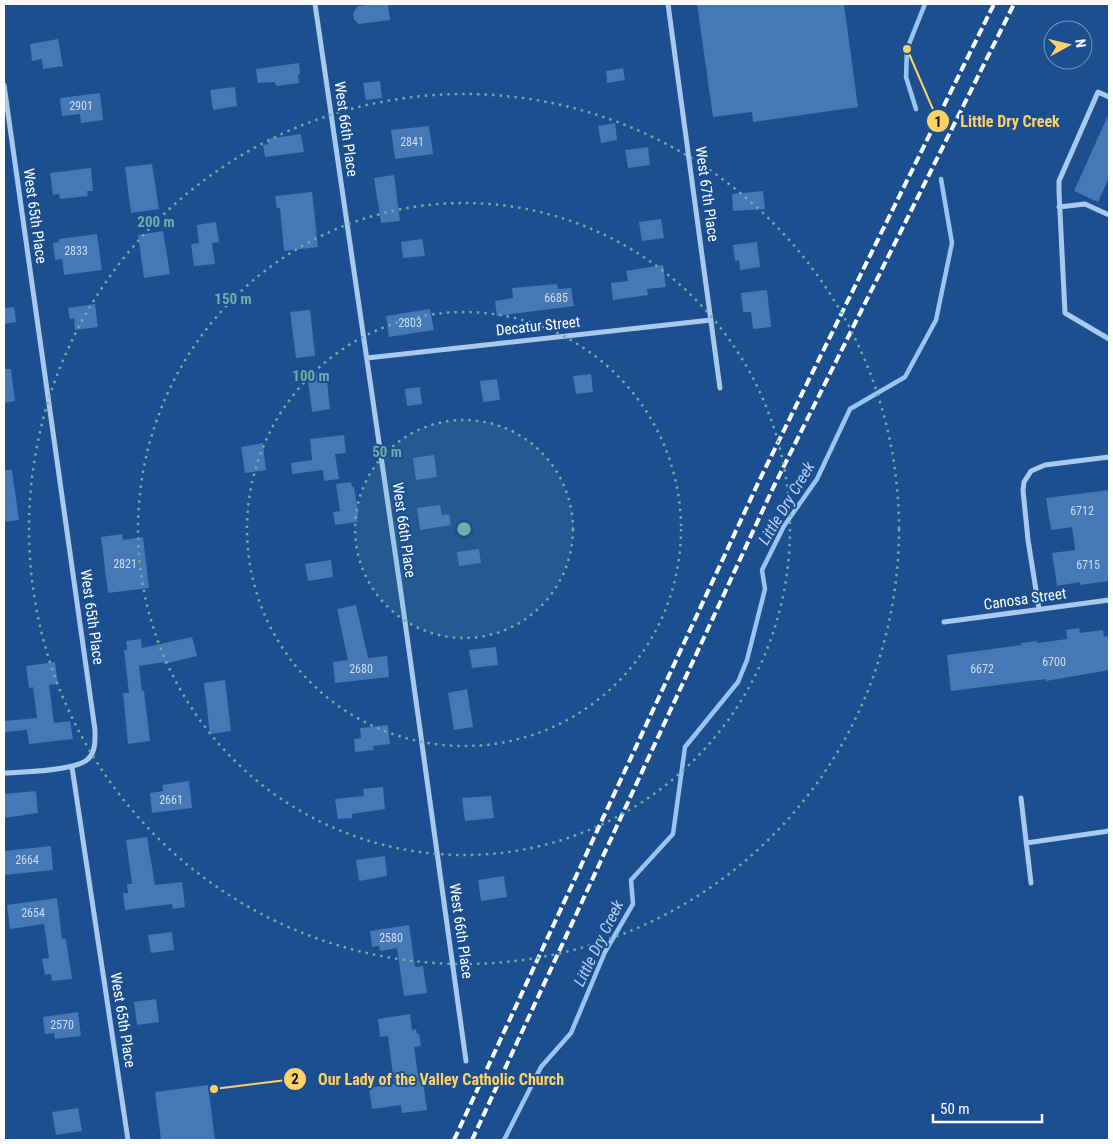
<svg xmlns="http://www.w3.org/2000/svg" width="1113" height="1144" viewBox="0 0 1113 1144" font-family="'Roboto Condensed',sans-serif">
	<rect width="100%" height="100%" fill="#1b4f8f"/>
	<g fill="none" stroke-linecap="round" stroke-linejoin="round">
		<path stroke="#9cc4f0" stroke-width="4.5" d="M916 109 906 77 907 49 925 4
			M504 1140 541 1067 571 1033 605 952 633 904 631 880 673 834 685 747 738 682 747 660 765 589 762 570 784 526 817 479 850 409 905 377 936 320 952 243 941 179"/>
	</g>
	<path fill="#4478b7" d="M377 4H388L390 20 359 24 354 20 353 13 358 6Z
		M697 4H844L858 107 753 122 752 112 713 117Z
		M58 39 63 66 43 69 42 59 32 61 30 44Z
		M299 63 300 74 298 75 299 83 277 86 274 82 258 83 256 69Z
		M623 68 625 80 607 83 606 71Z
		M380 81 382 98 366 100 363 83Z
		M235 87 237 106 213 110 210 90Z
		M100 93 103 120 81 123 80 114 62 116 60 98Z
		M1109 113V178L1098 202 1074 191Z
		M615 123 617 140 601 143 598 126Z
		M429 126 433 154 395 159 391 130Z
		M301 134 304 152 265 157 263 145 268 144 267 139Z
		M648 147 650 165 628 168 625 150Z
		M152 164 159 209 131 213 125 167Z
		M91 168 93 191H87L88 196 60 199 59 194 53 195 50 173Z
		M394 175 400 221 381 223 374 178Z
		M763 191 765 209 733 211 732 194Z
		M312 192 318 247 284 251 280 208H277L275 196Z
		M661 219 664 238 642 241 639 222Z
		M216 222 219 242 212 243 215 264 194 266 191 244 199 243 197 225Z
		M163 231 170 274 144 278 138 235Z
		M97 234 102 270 64 275 62 259 55 260 53 243 59 242V239Z
		M422 239 425 256 403 258 401 242Z
		M757 242 760 267 740 270 739 260 735 261 733 245Z
		M663 265 666 287 647 289 648 295 613 300 611 283 628 281 626 271Z
		M557 284 558 289 571 288 574 306 497 316 495 301 513 298 512 288Z
		M767 290 771 327 753 329 751 312H743L741 293Z
		M95 304 98 327 75 330 74 318 70 319 68 308Z
		M14 307 16 322 4 324V308Z
		M430 309 434 330 389 337 386 316Z
		M310 310 315 356 296 358 290 312Z
		M4 369H11L15 401 4 403Z
		M326 371 330 409 312 412 307 373Z
		M591 374 593 392 576 394 573 376Z
		M497 379 500 400 483 402 480 381Z
		M420 387 422 404 407 406 405 389Z
		M344 435 346 453 335 454 339 479 324 481 323 470 292 474 291 463 312 460 310 439Z
		M263 443 266 470 245 473 241 447Z
		M434 455 437 477 416 480 413 458Z
		M4 470H12L19 520 4 522Z
		M351 482 352 487H354L358 511 357 522 335 525 333 512 340 511 336 484Z
		M1109 490V581L1080 585V582L1057 586 1052 553 1075 550 1072 527 1051 530 1046 498Z
		M440 505 442 515 449 514 451 525 420 530 417 508Z
		M122 534 123 540 143 537 149 588 108 593 101 537Z
		M479 549 481 563 459 566 457 552Z
		M331 560 333 577 308 581 305 564Z
		M356 605 368 658 387 656 389 677 335 683 333 662 348 660 337 609Z
		M1079 628 1080 633 1103 630 1104 637 1108 636 1109 670 1046 681V679L951 691 947 655 1021 645V643L1037 641V643L1067 639 1066 630Z
		M192 637 197 656 164 664V662L139 666 142 691H144L150 741 128 744 123 693H129L124 650H127L126 641 141 639 142 648Z
		M496 647 498 665 472 668 469 650Z
		M55 662 58 684 49 685 54 723 70 721 73 739 29 744 27 730 4 732V721L37 718 33 687 29 688 26 666Z
		M225 680 231 731 210 734 204 683Z
		M467 689 473 727 454 730 448 693Z
		M388 725 390 744 373 746 374 750 355 752 354 739 361 738 360 728Z
		M189 781 192 808 152 813 150 793 163 791 162 785Z
		M383 787 385 809 352 814V818L338 819 335 799 364 796 363 789Z
		M36 791 38 813 4 818V794Z
		M491 796 494 818 465 821 462 798Z
		M147 837 155 885 182 882 185 907 173 909 172 904 125 910 123 893H128L127 884H132L126 840Z
		M51 846 53 870 4 875V851Z
		M385 856 387 876 359 881 356 860Z
		M504 876 507 897 481 901 478 880Z
		M57 898 62 939H66L72 979 52 981 51 974 45 975 42 959 49 958 44 924 10 929 7 905Z
		M409 925 415 967 423 966 427 993 404 996 397 948 380 951 379 946 372 947 370 931Z
		M172 932 174 950 151 953 148 935Z
		M156 999 159 1022 137 1025 134 1002Z
		M78 1012 81 1036 55 1039 54 1033 45 1034 43 1017Z
		M410 1014 412 1030 416 1029 417 1034H419L421 1046 414 1047 419 1081H423L427 1110 402 1113 401 1105 372 1109 369 1088 394 1084 388 1036 380 1037 378 1019Z
		M208 1085 215 1140H161L155 1092Z
		M78 1108 82 1131 56 1135 52 1112Z"/>
	<g fill="none" stroke-linecap="round" stroke-linejoin="round">
		<path stroke="#a9c9ee" stroke-width="5" d="M315 4 402 600 466 1061
			M668 4 720 388
			M4 85 95 730C95 739 96 752 88 759 76 771 22 772 4 773
			M1109 97 1098 92 1059 181V192L1065 313 1109 339
			M1059 207 1085 204 1109 215
			M367 358 711 320
			M1039 609 1028 540 1023 490 1024 482 1031 471 1045 465 1109 457
			M944 622 1109 600
			M72 767 128 1140
			M1021 798 1031 883
			M1026 843 1109 831"/>
		<path stroke="#fff" stroke-width="4" stroke-dasharray="9 4" stroke-linecap="butt" d="M454 1140 759 481 994 4
			M472 1140 773 488 1014 4"/>
	</g>
	<circle cx="464" cy="529" r="109" fill="#6fada8" fill-opacity=".12"/>
	<g fill="none" stroke="#6fada8" stroke-width="2.5" stroke-dasharray="2.5 5">
		<circle cx="464" cy="529" r="109"/>
		<circle cx="464" cy="529" r="217"/>
		<circle cx="464" cy="529" r="326"/>
		<circle cx="464" cy="529" r="435"/>
	</g>
	<g text-anchor="middle" stroke-width="4" stroke-linejoin="round" paint-order="stroke">
		<g font-size="12" fill="#d0dded">
			<text x="81" y="110">2901</text>
			<text x="412" y="146">2841</text>
			<text x="76" y="255">2833</text>
			<text x="556" y="302">6685</text>
			<text x="410" y="327">2803</text>
			<text x="1082" y="515">6712</text>
			<text x="125" y="568">2821</text>
			<text x="1088" y="569">6715</text>
			<text x="1054" y="666">6700</text>
			<text x="361" y="673">2680</text>
			<text x="982" y="673">6672</text>
			<text x="171" y="804">2661</text>
			<text x="27" y="864">2664</text>
			<text x="33" y="917">2654</text>
			<text x="391" y="942">2580</text>
			<text x="62" y="1029">2570</text>
		</g>
		<g font-size="15" fill="#fff" stroke="#1b4f8f">
			<text transform="translate(346 129) rotate(82)" y="5">West 66th Place</text>
			<text transform="translate(707 194) rotate(82)" y="5">West 67th Place</text>
			<text transform="translate(35 216) rotate(82)" y="5">West 65th Place</text>
			<text transform="translate(538 326) rotate(-6)" y="5">Decatur Street</text>
			<text transform="translate(404 530) rotate(82)" y="5">West 66th Place</text>
			<text transform="translate(1025 599) rotate(-8)" y="5">Canosa Street</text>
			<text transform="translate(92 617) rotate(82)" y="5">West 65th Place</text>
			<text transform="translate(461 931) rotate(82)" y="5">West 66th Place</text>
			<text transform="translate(123 1020) rotate(81)" y="5">West 65th Place</text>
		</g>
		<g font-size="16" font-style="italic" fill="#b5d3f5" stroke="#1b4f8f">
			<text transform="translate(786 503) rotate(-59)" y="6">Little Dry Creek</text>
			<text transform="translate(598 943) rotate(-64)" y="6">Little Dry Creek</text>
		</g>
	</g>
	<circle cx="464" cy="529" r="8" fill="#6fada8" stroke="#1b4f8f" stroke-width="2.5"/>
	<g font-size="15" text-anchor="middle" font-weight="bold" fill="#6fada8" stroke="#1b4f8f" stroke-width="4" stroke-linejoin="round" paint-order="stroke">
		<text x="156" y="227">200 m</text>
		<text x="233" y="304">150 m</text>
		<text x="311" y="381">100 m</text>
		<text x="387" y="457">50 m</text>
	</g>
	<path fill="none" stroke="#ffd166" stroke-width="2" d="M907 49L938 121M214 1089L295 1079"/>
	<g fill="#ffd166" stroke="#1b4f8f" stroke-width="2">
		<circle cx="907" cy="49" r="5"/>
		<circle cx="214" cy="1089" r="5"/>
		<circle cx="938" cy="121" r="12"/>
		<circle cx="295" cy="1079" r="12"/>
	</g>
	<g font-size="15" text-anchor="middle" font-weight="bold" fill="#111">
		<text x="938" y="127">1</text>
		<text x="295" y="1084">2</text>
	</g>
	<g font-size="16" text-anchor="middle" font-weight="bold" fill="#ffd166" stroke="#1b4f8f" stroke-width="4" stroke-linejoin="round" paint-order="stroke">
		<text x="1010" y="127">Little Dry Creek</text>
		<text x="441" y="1085">Our Lady of the Valley Catholic Church</text>
	</g>
	<rect width="1113" height="1144" fill="none" stroke="#ffffff" stroke-width="10"/>
	<g transform="translate(1068 45) rotate(82)"><circle r="24" fill="#1b4f8f" stroke="#7695bc"/>
	<path d="M0-4L9 19L0 12L-9 19Z" fill="#ffd166"/>
	<text y="-8" font-size="14" font-weight="bold" text-anchor="middle" fill="#ffffff">N</text>
	</g>
	<path d="M933 1114v8h109v-8" fill="none" stroke="#ffffff" stroke-width="2.5"/>
	<text x="940" y="1114" font-size="15" fill="#ffffff" stroke="#1b4f8f" stroke-width="4" paint-order="stroke">50 m</text>
</svg>
